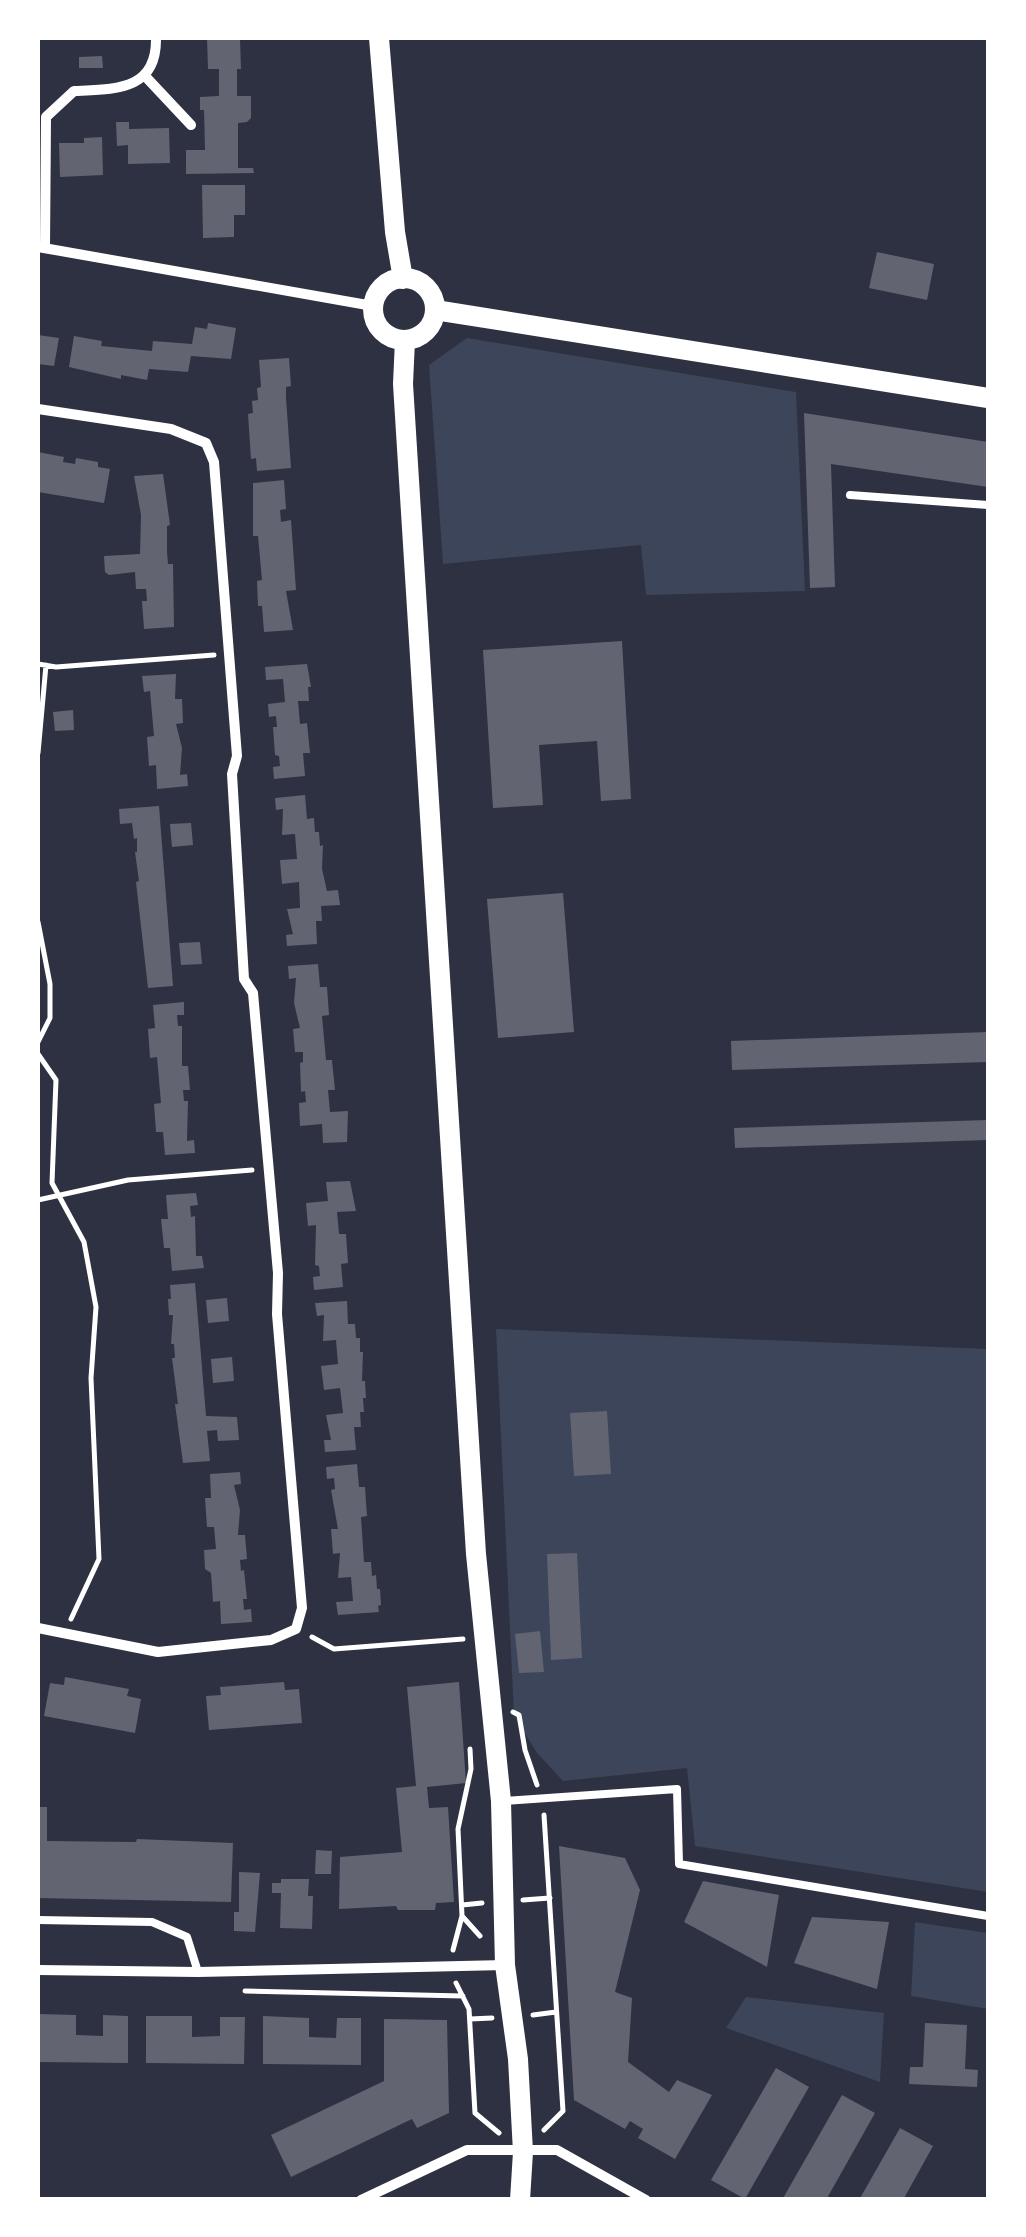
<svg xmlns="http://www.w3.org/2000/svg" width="1026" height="2237" viewBox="0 0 1026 2237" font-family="Signika,sans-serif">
	<rect width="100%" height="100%" fill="#2d3142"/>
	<path fill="#3c4559" d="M467 338 796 392 805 591 646 595 641 545 443 564 429 365Z
		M496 1329 988 1349V1892L695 1846 687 1768 563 1781 537 1753 514 1716Z
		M915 1922 988 1933V2009L911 1996Z
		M746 1997 884 2013 880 2082 726 2028Z"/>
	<path fill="#626471" d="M207 38H240L241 69H237V96H251V118L247 122 238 123V168H253L254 173 186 174V150H205L204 110H200V97L219 96V69H208Z
		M102 56 103 68H79V57Z
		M116 122H129V129L169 128 170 163 128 164V145L117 146Z
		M102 137 103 175 60 177 59 143H84V138Z
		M202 185H245V215H234V237L203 238Z
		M877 252 934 264 927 300 869 288Z
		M208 323 236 328 231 359 191 356 188 372 149 369 147 380 121 375V379L69 367 74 336 102 341 101 346 152 351 153 341 192 344 195 327 207 329Z
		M38 335 59 338 54 366 38 364Z
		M289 358 291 386 286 387V398L291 468 257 471 256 458 251 459 248 414 253 413 252 401 258 400 257 388 261 387 259 360Z
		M804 413 988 442V487L831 464 835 587 810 588Z
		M38 452 64 457 63 462 75 464 76 458 98 462V467L110 469 104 503 38 492Z
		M163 474 170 525 167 526V552L168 564H173L174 627 144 629 142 601H147L146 589H136L135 572 109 575 105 572 104 556 140 554 141 515 134 476Z
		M284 480 286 509 280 510 281 522 291 520 296 590 286 591 293 630 264 632 262 606H258L257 581 262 580 258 536H253V483Z
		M622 641 631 799 601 801 597 741 539 745 543 805 493 808 483 650Z
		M307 664 311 687H308L309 701H298L300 724 307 723 310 753H303L305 776 274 779 273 767 280 766 279 756 275 755 273 727H277L276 716 269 717 268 704 285 702 283 679 266 680 265 667Z
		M176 674 175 699H182L183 723 176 724 182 748 180 775 187 774 188 786 157 789 156 765 149 766 148 751 147 737 154 736 150 691 144 692 142 676Z
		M73 710 74 730 55 731 53 712Z
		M305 795 307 819 314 818 315 832H319L320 846 323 845 322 869 327 891 338 890 340 905 321 906 322 921H316L317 944 287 946 286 935 293 934 287 909 300 908 299 882 282 884 280 860 297 859 295 834 282 835 283 809 276 810 275 798Z
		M159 806 173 986 148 988 136 882 139 881 135 852H137V838L134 839 132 823 120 824 119 809Z
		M191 823 193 845 172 847 170 824Z
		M563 893 574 1032 498 1038 487 899Z
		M200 942 202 964 181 965 179 943Z
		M318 964 320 987H327L329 1015 322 1016 326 1060H332L335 1090H328L330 1112 348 1111 347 1142 323 1143 322 1124 300 1126 299 1103 306 1102 305 1091 301 1092 300 1063 303 1062V1052H295L293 1029 300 1028 294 1003 296 978 289 979 288 966Z
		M184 1002V1015H177L178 1026H182V1066H188L190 1090H183L184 1101H188L187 1141 194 1140 195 1153 165 1155 163 1132H156L154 1104 161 1103 157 1057 150 1058 148 1029 155 1028 153 1005Z
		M988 1032V1062L732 1070 731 1041Z
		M988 1120V1140L735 1148 734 1128Z
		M350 1181 356 1211 337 1212 339 1234H346L348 1263 341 1264 343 1287 314 1290 313 1277 320 1276 319 1266 315 1265 316 1225 308 1226 306 1203 328 1201 326 1182Z
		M196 1193 198 1205 190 1206 191 1217 195 1216 196 1256H202L204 1268 172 1271 170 1248H164L161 1219H168L166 1195Z
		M195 1283 206 1416 237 1417 239 1440 218 1441 217 1430 207 1431 210 1461 183 1463 175 1404H178L172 1358H175L174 1344H171L173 1315H169L168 1299H171L170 1285Z
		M227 1298 229 1321 208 1323 206 1300Z
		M347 1301 348 1324H355L356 1338H360V1352H363L362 1381H365L366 1398H363L364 1412H360L361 1427H354L356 1450 325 1452 324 1440H331L326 1415 343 1413 340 1388 324 1390 321 1366 338 1364 336 1340 323 1341 324 1315 317 1316 315 1303Z
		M232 1357 234 1381 213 1383 211 1359Z
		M607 1411 611 1474 574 1476 570 1413Z
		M357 1464 359 1487H365L366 1502 367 1516 361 1517 364 1562H371L372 1576 376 1575 377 1589H380L381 1605 378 1606 379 1612 338 1615 336 1602 353 1601 351 1577 338 1578 340 1553 333 1554 331 1529H338L331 1490 335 1489 334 1478 327 1479 326 1467Z
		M240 1472 241 1484 234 1485 240 1510 238 1535H245L247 1559 240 1560 241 1571 244 1570 247 1599H243L244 1610 251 1609 252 1622 221 1624 220 1601 213 1602 211 1573 205 1569 204 1550 216 1549 214 1527H207L205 1498H211L210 1474Z
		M577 1553 582 1658 551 1660 547 1554Z
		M540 1631 544 1672 519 1673 515 1634Z
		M65 1677 129 1689 127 1696 141 1699 135 1733 44 1716 50 1683 64 1685Z
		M284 1682 285 1690 299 1689 302 1723 209 1730 206 1696 221 1695 220 1687Z
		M459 1682 466 1783 427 1787 429 1808 448 1807 454 1902 436 1903 435 1910H398L396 1906 339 1909 340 1857 402 1852 396 1788 416 1786 407 1687Z
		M38 1807H47V1841L136 1842 137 1839 233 1843 231 1902 38 1898Z
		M559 1846 625 1858 640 1890 615 1992 632 1998 628 2062 669 2092 677 2080 712 2095 675 2159 638 2138 643 2129 630 2121 625 2129 574 2100Z
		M316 1850 332 1851 331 1874H315Z
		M239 1872 260 1873 255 1932 234 1931V1912H239Z
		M281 1879H309L308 1896H313L312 1929 280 1928 281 1893H272V1883H281Z
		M703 1881 779 1895 767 1967 684 1922Z
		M812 1917 889 1922 877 1989 794 1963Z
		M38 2014 76 2015V2035L103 2036V2015L128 2016V2063L38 2062Z
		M146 2016H192V2037L220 2036V2017H245L244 2064 146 2063Z
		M263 2016 309 2018V2037L336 2038 337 2018H361V2065L263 2064Z
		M384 2019 447 2020 449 2113 417 2128 412 2119 291 2177 271 2135 384 2081Z
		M925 2023 967 2025 965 2069 978 2070 977 2087 909 2084 910 2067H923Z
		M776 2068 809 2087 745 2199 711 2180Z
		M842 2095 875 2113 826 2200H782Z
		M900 2128 933 2146 903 2200H859Z"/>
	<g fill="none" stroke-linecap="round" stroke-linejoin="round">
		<path stroke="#fff" stroke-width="5" d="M38 664 56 667 214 655
			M38 753 46 665
			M38 922 50 984V1018L38 1042
			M38 1054 56 1080 52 1183 84 1242 96 1307 91 1378 99 1559 71 1619
			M38 1200 128 1180 252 1170
			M312 1637 334 1649 463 1639
			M513 1712 519 1715 525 1750 537 1785
			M544 1815 563 2111 544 2130
			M523 1900 550 1898
			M462 1905 482 1903
			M462 1916 480 1936
			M453 1950 462 1916 458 1829 471 1769 470 1749
			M456 1983 469 2009 475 2113 499 2133
			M245 1991 463 1996
			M533 2015 556 2012
			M470 2019 492 2018"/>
		<path stroke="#fff" stroke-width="8" d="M850 495 988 505
			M505 1801 677 1789 679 1864 988 1916
			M38 1920 152 1922 187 1937 198 1972"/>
		<path stroke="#fff" stroke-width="10" d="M145 76 191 125
			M38 247 373 306
			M45 248 46 117 74 91C115 89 157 91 156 38
			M38 409 171 429 206 443 214 462 237 756 232 774 244 979 253 993 278 1273 277 1314 302 1608 296 1629 271 1640 158 1652 38 1628
			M38 1970 198 1972 505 1965
			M361 2200 467 2150H557L646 2200"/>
		<path stroke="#fff" stroke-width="20" d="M379 38 395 232 403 279
			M373 309a31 31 0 1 1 62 0a31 31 0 1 1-62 0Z
			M435 310 988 398
			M405 340 403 384 476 1554 501 1801 505 1965 518 2059 523 2152 520 2200"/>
	</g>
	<rect width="1026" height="2237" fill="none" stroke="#ffffff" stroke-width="80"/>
</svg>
